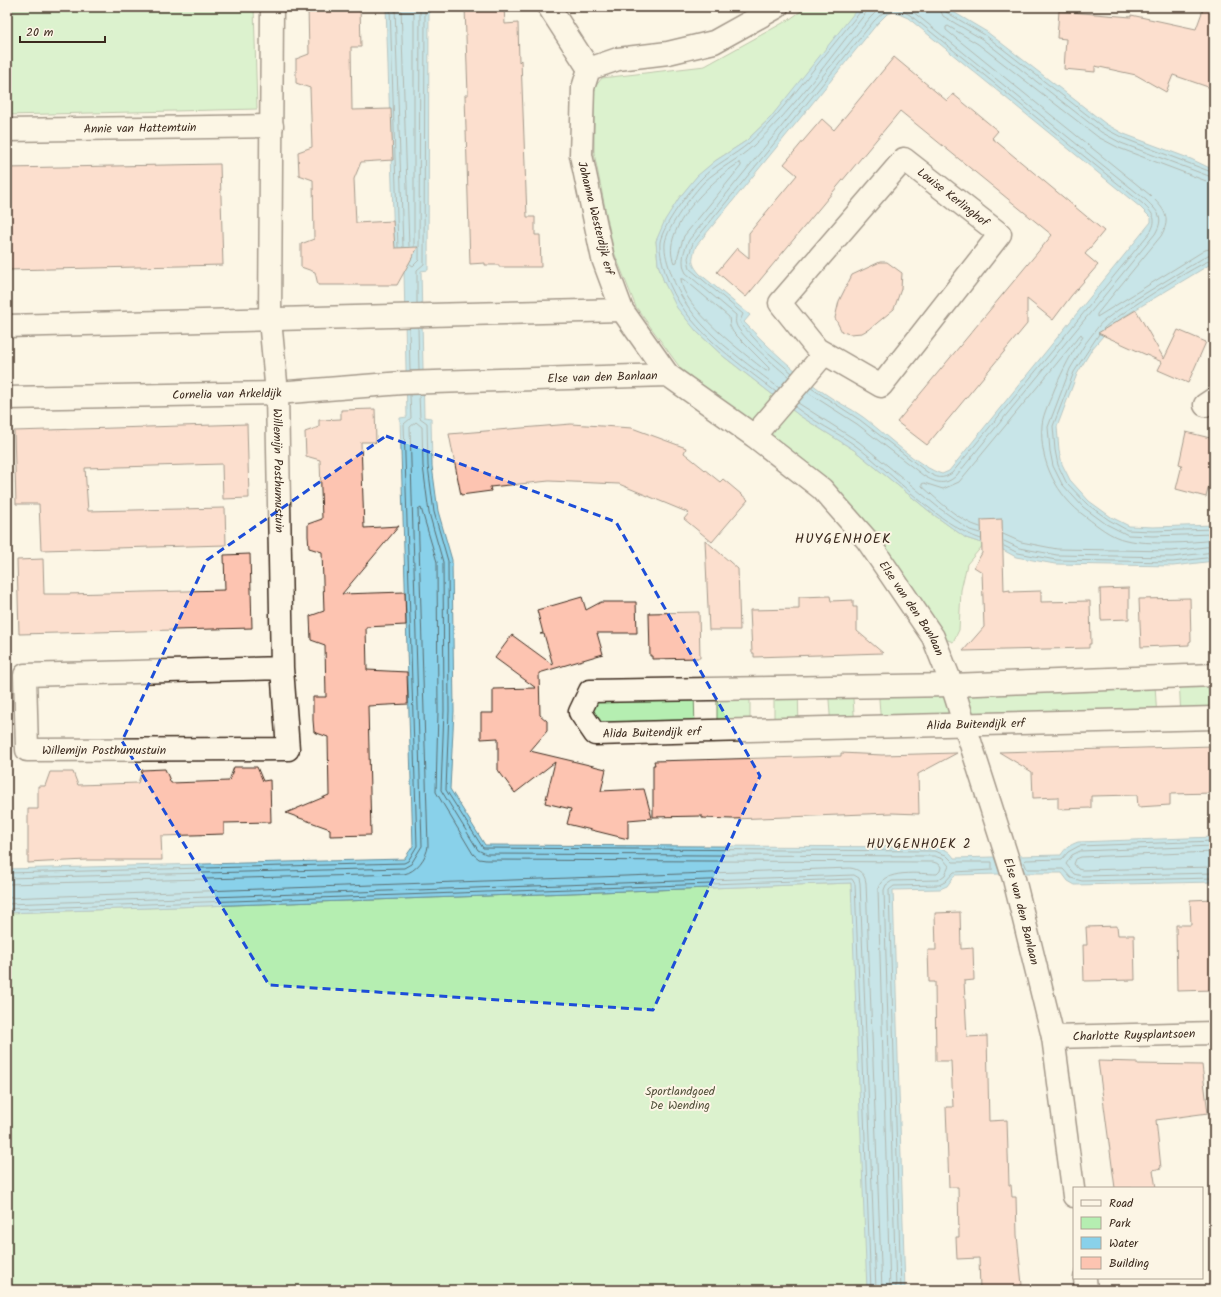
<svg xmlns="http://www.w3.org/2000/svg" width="1221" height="1297" viewBox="0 0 1221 1297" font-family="Kalam,sans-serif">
	<rect width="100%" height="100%" fill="#fcf5e5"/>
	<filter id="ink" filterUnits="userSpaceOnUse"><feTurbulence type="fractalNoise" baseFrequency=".025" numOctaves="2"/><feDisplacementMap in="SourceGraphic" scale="8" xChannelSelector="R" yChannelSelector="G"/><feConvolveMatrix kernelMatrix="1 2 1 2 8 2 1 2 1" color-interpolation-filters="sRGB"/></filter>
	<g filter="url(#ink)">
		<path fill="#b5eeb1" stroke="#788c68" d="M7 7H254L257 109 7 115Z
			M807 7H868L770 118 746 141 715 161 698 176 679 198 656 241 658 264 664 282 697 332 723 356 800 416 854 450 934 515 966 538 984 544 967 564 961 590 959 630 953 642 945 639 852 506 761 429 681 369 636 307 614 252 594 153V88L602 78 705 66 790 19Z
			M1209 675V718L1181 719 1179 676Z
			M1155 684 1157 720 881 727 878 685Z
			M852 685 855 727 831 728 829 700 826 686Z
			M798 686 799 728 774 729V698Z
			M717 688 750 694V730L717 731Z
			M694 689 695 731 595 734 590 691Z
			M851 883 880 1290H7V913Z"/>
		<path fill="#89d1ea" stroke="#6a8e98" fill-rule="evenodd" d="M386 7H429L428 270 421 271 424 417 431 418 432 466 438 511 452 560 454 711 450 789 485 845 934 847C943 848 949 850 954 858L994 857 1000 874 955 875 947 886 940 889 893 890 905 1290H867L851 883 7 913V869L404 859 413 846 400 418 407 417 404 271 395 272Z
			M859 7H945L987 32 1106 124 1124 134 1191 159 1214 170V262L1123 317 1108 330 1092 349 1077 374 1057 427 1059 450 1062 464 1070 480 1089 501 1111 517 1129 526 1153 527 1214 525V561L1173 566 1055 564 1016 557 1003 550 966 538 934 515 854 450 800 416 723 356 697 332 677 308 664 282 658 264 656 241 665 220 679 198 697 176 715 161 746 141 770 118ZM894 12 908 18 1140 207 1151 218V222L949 471 942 474C920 468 883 432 863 417 851 408 836 402 824 393 795 372 769 348 744 322L750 315 700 274C690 263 692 259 696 246L877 24 887 14Z
			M1214 837V882L1075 885 1068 881 1062 873H1023L1018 856 1061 855C1065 848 1070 845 1078 842Z"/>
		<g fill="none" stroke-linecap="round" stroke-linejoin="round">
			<path stroke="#5a6d70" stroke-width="1" d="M390 7 398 247
				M395 7 403 247
				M401 7 409 246
				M939 7 943 16 982 39 1101 132 1121 143 1214 178
				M944 7 946 12 985 35 1104 128 1123 138 1214 173
				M739 163 741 164V166L684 236 678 255 677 262 674 263C659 229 713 179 739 163Z
				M1214 184 1119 148 1098 137 978 44 948 26 946 27V30L1150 195C1164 209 1172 217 1161 236L1097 314V317L1205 250 1214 248
				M414 246V7
				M1214 254 1208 255 1118 310 1101 323 1085 344 1070 369 1048 427 1050 451 1053 466 1062 484 1083 507 1106 524 1128 535 1153 536 1214 534
				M410 264 413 266 419 260 420 7
				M681 279H684L729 317 730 326 733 332 769 368V370L766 371C745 354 681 307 681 279Z
				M417 303V270L424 264 425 7
				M418 327 419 370
				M409 328 410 371
				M1103 329C1112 318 1203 260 1214 259
				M1099 334 1074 372 1053 426 1055 450 1058 465 1066 482 1087 504 1109 520 1127 530 1153 531 1214 529
				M792 373 764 349 742 325 740 321 743 314 690 269 688 258 693 243 874 21C887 8 893 5 910 15L1143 204C1152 213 1158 218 1151 231L952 473C942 480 937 478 927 472L860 420 811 388
				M789 377C778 368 739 335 736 324 735 321 736 318 736 315L686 273C680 263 684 249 689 240L870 18 881 7
				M779 388C738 356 688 325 671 273 668 264 664 253 665 243 667 227 693 194 704 182 719 168 738 160 753 146 795 108 829 59 865 14L867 7
				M776 392C734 359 684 328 666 275 663 265 659 252 660 242 663 225 689 191 701 179 715 164 734 156 749 143 769 125 785 105 802 84 821 60 841 35 861 11L862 7
				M807 392 857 424 924 476C936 483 945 486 956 476L1155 234C1165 217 1158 212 1146 200L907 7
				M419 394 420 418 427 423 428 466 434 512 448 561 449 711 446 790 483 848 934 851 946 855 953 862H992V870L954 872 945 882 939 885 894 886 889 890 901 1290
				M798 403 859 442 939 508 970 530 980 533
				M795 407C814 422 837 432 856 446 892 473 940 526 981 539
				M980 527C959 521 939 501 922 486V484L924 483 943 489 959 482 1081 334 1083 337C1071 353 1063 370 1055 388 1051 399 1043 413 1042 425 1039 462 1057 496 1086 517 1098 526 1111 537 1126 540 1148 545 1191 543 1214 540
				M1003 534 1021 542 1057 549 1172 551 1214 546
				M1004 541 1019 548 1057 555 1172 557 1214 552
				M1004 546 1018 553 1056 560 1173 562 1214 557
				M1214 841 1079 846 1068 852 1062 859 1026 860 1024 862 1027 869H1063L1071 878 1082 881 1214 878
				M1214 846 1080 851 1072 855 1066 864 1074 874 1082 876 1214 873
				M1214 852 1081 857 1076 859 1074 864 1078 869 1082 870 1214 867
				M7 873 404 863 408 861 417 846 404 424 411 418 410 395
				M7 878 404 868 411 864 422 846 410 427 416 422 422 427 423 466 429 513 443 562 444 711 441 790 478 850 486 854 934 856 943 859 949 866 945 875 938 880 892 881 886 885 884 890 896 1290
				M7 884 404 874C416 872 427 857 428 846L418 510 421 508 437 562 438 711 436 792 473 854 479 859 486 860 933 862 939 864 941 867 940 871 937 874C920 874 883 868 878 889L890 1290
				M7 898 850 868C859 869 865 874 866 883L882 1290
				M7 904 854 875 859 878 860 883 876 1290
				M7 909 852 879 855 884 871 1290"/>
		</g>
		<path fill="#fdc4b1" stroke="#3b2a1e" d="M308 7H360L361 47H351L352 110 391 109 393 160 361 162 354 179 356 223 393 221 395 248 418 247 397 285H318L315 272 301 267V244L314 239 313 180 299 175 298 152 312 147 310 88 296 83V59L309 54Z
			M465 7H504L505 24 518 23 519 62 521 60 527 217H535V235H540L541 267H499V265H485V263L470 264 465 95H468Z
			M1204 7H1214V89L1173 75 1166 92 1136 75 1095 66V72L1064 69 1066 39 1057 38 1059 11 1131 17V15L1196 29Z
			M894 57 947 101 953 94 998 131 992 138 1104 231 1085 254 1098 265 1071 296 1053 320 1027 299V324L927 445 897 422 1052 235 986 181 900 111 746 297 717 272 737 248 749 258V233L797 175 784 164 804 140 822 119 834 130Z
			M220 164 223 265 8 270 7 168Z
			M880 262H887L902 273 901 289 894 309 871 328 862 333 850 334 842 332 835 318 839 301 852 275Z
			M1136 310 1164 359 1178 330 1206 342 1188 383 1158 370 1162 362 1098 333Z
			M375 409 376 442H361L364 528 399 526 342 594 405 592 406 625 366 627 367 670 407 672 408 704 368 706 371 835 330 836V829L286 813 329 795 328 737 314 732 313 720V697H326L325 645 311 640 310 616 324 611 322 552 309 548 308 536V524L322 519 320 460 306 456 305 432 319 427V420L341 419V410Z
			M247 424 249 498 223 499 222 464 85 468 88 511 225 508 226 545 41 550 39 504H16L14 431Z
			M571 424 632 428 686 448 684 453 720 482 723 479 748 500 712 542 684 519 689 513 619 484 549 481 490 487 491 491 461 495 449 434Z
			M1186 432 1214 439V466L1206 497 1176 489 1182 465 1179 464Z
			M1002 519 1004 591 1010 590V592L1041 591V602L1090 601 1091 644H1089V648L963 651 984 627 982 572 974 567 982 553 981 520Z
			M705 540 738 569 740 630H709Z
			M250 554 252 628 19 634 17 560 43 559 44 594H66L225 590 224 555Z
			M1129 588V619L1101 620 1100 589Z
			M830 596 831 601 853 600V607H857V631L883 653 754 657V653H752L750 610 799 609V597Z
			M582 597 586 610 601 602H636L637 633H597L603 654 539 673 540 715 547 721V731L530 751 606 769 601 791 644 789 652 818 628 820V839L567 824 571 809 545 803 555 762 515 793 498 770V738L481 739V713H493V689L536 688 495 658 512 635 553 665 544 634H540L543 633 537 610Z
			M1190 598 1191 641 1189 642V645L1141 647 1139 599Z
			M699 612 700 658 652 659V656H650L649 613Z
			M1214 746V793L1170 794V805L1138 807 1137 795 1091 796V808L1058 809V797L1033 798 1032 772 999 752Z
			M841 753 882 755 957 753 918 774 919 814 892 813 733 819 702 818V816L653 817V765H655L654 761 841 756Z
			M234 767H257L263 781 270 780 271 822 224 823V834L161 836 162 860H86L28 863V809H38V786H45L50 772H73L78 785 138 783 142 770 165 769 171 783 229 781Z
			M1214 899V990L1177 991 1176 925H1191L1190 900Z
			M960 912 961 949 973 948 974 980 964 981 967 1037 987 1036 989 1121 1007 1120 1009 1185H1011L1012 1197H1016L1017 1235 1022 1285H1020V1290H980L979 1258 957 1259 956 1237H959L958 1187H949L946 1107H953L951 1061H936L935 982H929L928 950H936L935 913Z
			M1117 926 1118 935H1134L1135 980 1084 981 1083 945H1087L1086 927Z
			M1098 1061 1137 1062V1064L1202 1065 1208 1113 1156 1120 1161 1168 1153 1170 1156 1188H1115Z"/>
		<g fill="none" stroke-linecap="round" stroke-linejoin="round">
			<g stroke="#3b2a1e" stroke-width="25">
				<g id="minor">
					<path id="s1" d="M272 7 270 320 277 393 282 668 288 749 27 750 25 675 282 668"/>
					<path d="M549 7 589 69"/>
					<path id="s2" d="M7 130 272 126"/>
					<path d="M904 159 1000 234 881 386 817 349 780 303Z"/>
					<path d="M7 326 622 310"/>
					<path d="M668 375 622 310 603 259 581 155 583 88 589 69 618 59 668 53 714 42 777 7"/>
					<path id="s3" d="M7 398 277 393 402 383 668 375 754 436 822 489 867 540 933 637 952 685 1014 879 1053 1037 1074 1196"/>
					<path d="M1205 405 1214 399"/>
					<path d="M754 436 824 354"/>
					<path id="s4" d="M1214 675 952 685 590 691 580 712 595 734 1214 718"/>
					<path id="s5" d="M1053 1037 1214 1033"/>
					<path d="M1085 1278 1086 1290"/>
				</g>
			</g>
			<use href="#minor" stroke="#fcf5e5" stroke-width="22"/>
		</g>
	</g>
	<path d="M0 0H1221V1297H0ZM386 436 616 522 760 776 653 1010 269 985 122 741 207 560Z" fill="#fcf5e5" fill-opacity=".55" fill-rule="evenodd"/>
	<path fill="none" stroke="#1d4ed8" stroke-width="3" stroke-dasharray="8 5" stroke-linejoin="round" d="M386 436 616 522 760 776 653 1010 269 985 122 741 207 560Z"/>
	<g text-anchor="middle" stroke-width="4" stroke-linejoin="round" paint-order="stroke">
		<g font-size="12" fill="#3b2a1e" stroke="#fcf5e5">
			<text dy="4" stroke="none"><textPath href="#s2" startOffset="133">Annie van Hattemtuin</textPath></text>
			<text transform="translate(953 197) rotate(38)" y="4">Louise Kerlinghof</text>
			<text transform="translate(596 218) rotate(76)" y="4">Johanna Westerdijk erf</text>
			<text dy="4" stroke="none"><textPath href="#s3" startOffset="596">Else van den Banlaan</textPath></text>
			<text dy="4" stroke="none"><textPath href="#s3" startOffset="220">Cornelia van Arkeldijk</textPath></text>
			<text dy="4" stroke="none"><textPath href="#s1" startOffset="464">Willemijn Posthumustuin</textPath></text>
			<text dy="4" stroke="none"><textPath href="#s3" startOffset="1003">Else van den Banlaan</textPath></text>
			<text dy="4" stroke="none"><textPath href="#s4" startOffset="1055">Alida Buitendijk erf</textPath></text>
			<text dy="4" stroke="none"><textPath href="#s4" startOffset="731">Alida Buitendijk erf</textPath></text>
			<text x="104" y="754">Willemijn Posthumustuin</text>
			<text dy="4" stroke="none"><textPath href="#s3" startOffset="1327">Else van den Banlaan</textPath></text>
			<text dy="4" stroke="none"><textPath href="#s5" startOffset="81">Charlotte Ruysplantsoen</textPath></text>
		</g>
		<g font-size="12" fill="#53513b" stroke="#fcf5e5">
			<text x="680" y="1095">Sportlandgoed<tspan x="680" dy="14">De Wending</tspan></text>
		</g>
		<g font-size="13" letter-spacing="1" fill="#3b2a1e" stroke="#fcf5e5">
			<text x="919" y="848">HUYGENHOEK 2</text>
		</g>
		<g font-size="14" letter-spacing="1" fill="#3b2a1e" stroke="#fcf5e5">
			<text x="843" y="543">HUYGENHOEK</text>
		</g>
	</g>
	<rect width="1221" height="1297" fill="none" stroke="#fcf5e5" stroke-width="24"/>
	<rect x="12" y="12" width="1197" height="1273" fill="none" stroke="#3b2a1e" stroke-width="1.5" filter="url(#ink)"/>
	<rect x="1073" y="1187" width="130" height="92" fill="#fcf5e5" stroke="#afa495"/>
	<rect x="1081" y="1200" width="20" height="6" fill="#fcf5e5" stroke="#afa495"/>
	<text x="1109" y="1207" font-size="12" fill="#3b2a1e">Road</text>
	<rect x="1081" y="1217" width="20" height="12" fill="#b5eeb1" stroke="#afa495"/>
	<text x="1109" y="1227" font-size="12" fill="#3b2a1e">Park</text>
	<rect x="1081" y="1237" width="20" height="12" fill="#89d1ea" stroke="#afa495"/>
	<text x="1109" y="1247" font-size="12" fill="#3b2a1e">Water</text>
	<rect x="1081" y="1257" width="20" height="12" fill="#fdc4b1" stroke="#afa495"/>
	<text x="1109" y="1267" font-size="12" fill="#3b2a1e">Building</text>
	<path d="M20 36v6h85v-6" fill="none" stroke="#3b2a1e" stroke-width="2"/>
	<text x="26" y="36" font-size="12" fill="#3b2a1e" stroke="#fcf5e5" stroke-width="3" paint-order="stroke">20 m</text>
</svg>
